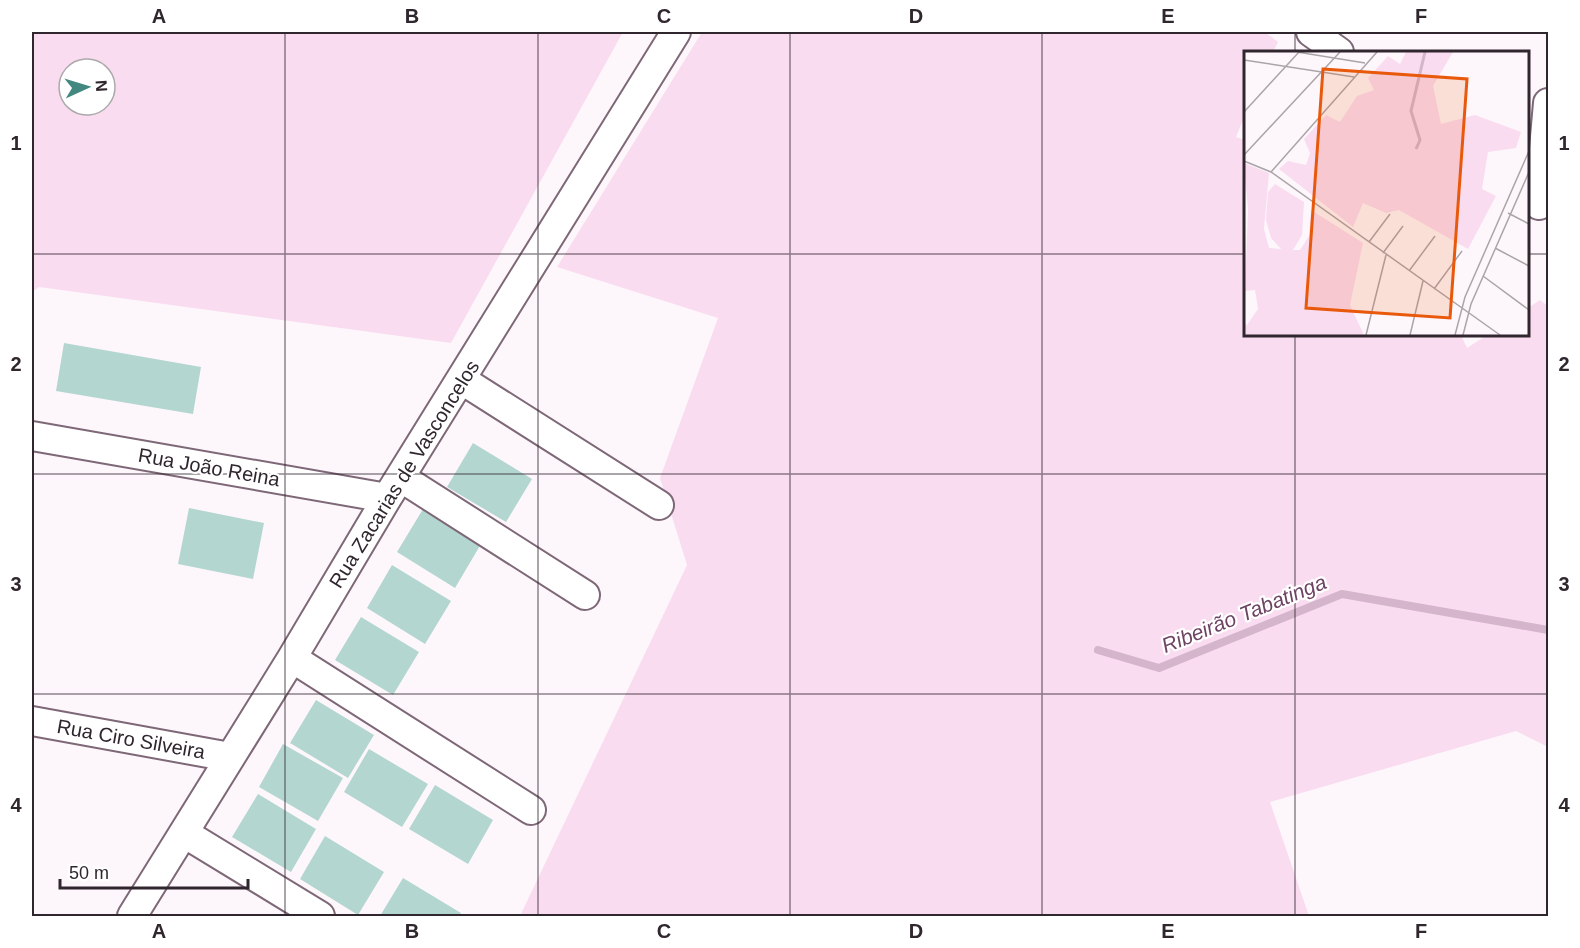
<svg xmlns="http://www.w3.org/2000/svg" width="1580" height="948" viewBox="0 0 1580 948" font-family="Helvetica,sans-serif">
	<rect width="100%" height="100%" fill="#fdf7fb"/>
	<path fill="#fadcf1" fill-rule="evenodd" d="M32 32H623L451 343 39 287 32 292ZM69 69H105V105H69Z
		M702 32H1265L1278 42 1273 52H1246L1245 115 1236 137 1245 140 1246 334 1461 335 1467 348 1487 335 1528 334V308L1540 300 1548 306V747L1516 731 1270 802 1309 916H520L687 565 660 478 718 318 557 267Z"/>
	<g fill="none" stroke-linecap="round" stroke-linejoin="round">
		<path stroke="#d4b5cb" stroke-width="8" d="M1098 650 1159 668 1342 594 1548 630"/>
	</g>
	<path fill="#b4d6d1" d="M64 343 201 367 193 414 56 391Z
		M473 443 532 479 506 522 447 487Z
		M189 508 264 523 253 579 178 564Z
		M423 509 481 544 455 588 397 552Z
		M392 565 451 601 425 644 367 608Z
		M361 617 419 652 393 695 335 660Z
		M316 700 374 735 348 778 290 743Z
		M283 744 343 778 318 821 259 787Z
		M369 749 428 784 402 827 344 792Z
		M435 785 493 820 468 864 409 829Z
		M258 794 316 829 291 872 232 837Z
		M325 836 384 872 358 915 300 879Z
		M403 878 461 913 459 916H380Z"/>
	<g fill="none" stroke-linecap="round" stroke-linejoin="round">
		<g stroke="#7e6877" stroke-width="32">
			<path id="minor" d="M1311 32 1339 52
				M1539 205 1548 103
				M462 380 659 505
				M32 436 387 498
				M400 477 585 595
				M292 658 531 810
				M32 721 230 757
				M184 833 320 916
				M132 916 292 658 387 498 676 32"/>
		</g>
		<use href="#minor" stroke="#fff" stroke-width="28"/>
	</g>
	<path fill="none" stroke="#30272e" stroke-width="1.5" stroke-opacity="0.55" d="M285 32V916M538 32V916M790 32V916M1042 32V916M1295 32V52M32 254H1246M1528 254H1548M1295 334V916M32 474H1548M32 694H1548"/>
	<g text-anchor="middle" stroke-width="4.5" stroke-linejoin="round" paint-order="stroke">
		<g font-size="20" fill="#30272e" stroke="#fff">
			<text transform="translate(209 467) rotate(10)" y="7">Rua João Reina</text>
			<text transform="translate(404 474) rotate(-58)" y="7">Rua Zacarias de Vasconcelos</text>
			<text transform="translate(131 739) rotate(10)" y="7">Rua Ciro Silveira</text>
		</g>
		<g font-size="21" font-style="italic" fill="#6e4464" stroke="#fff">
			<text transform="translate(1244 614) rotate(-22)" y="7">Ribeirão Tabatinga</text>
		</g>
	</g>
	<g transform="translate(1244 51)">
		<rect width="285" height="285" fill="#fdf7fb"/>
		<path d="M162 1H209L189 35 197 73 231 64 277 81 272 97 244 101 238 138 252 145 224 198 155 159 142 162 119 152 109 176 35 118 44 110 62 114 66 102 60 88 82 64 96 71 113 45 130 39 124 27 144 5 156 13ZM0 112 25 122 20 178 25 197 37 198 27 187 22 169 24 141 31 133 60 151 58 184 49 199H56L65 185 67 159 119 192 106 254 120 284H0V272L3 274 14 258 11 239 1 240 4 159Z" fill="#fadcf1"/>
		<path fill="none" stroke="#d4b5cb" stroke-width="3" d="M172 98 176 89 167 60 181 1"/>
		<path fill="none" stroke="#aba4a9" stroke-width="1.5" d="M53 1 121 12M0 9 110 26M0 61 55 1M0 104 96 1M0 110 27 121 256 284M27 121 133 1M264 162 285 173M125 191 146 163M251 197 285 215M139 202 159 175M165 220 191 185M239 225 285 259M190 238 218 200M122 284 142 204M166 284 179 230M211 284 221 246 285 100M219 284 227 253 285 121"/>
		<path fill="#e8590c" fill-opacity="0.15" stroke="#e8590c" stroke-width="3" d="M79 18 223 28 206 267 62 257Z"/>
		<rect width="285" height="285" fill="none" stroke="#30272e" stroke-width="3"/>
	</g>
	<rect width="1580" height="948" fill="none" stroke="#ffffff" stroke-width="66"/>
	<g transform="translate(87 87) rotate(86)"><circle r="28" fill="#ffffff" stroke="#aca9ab" stroke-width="1.5"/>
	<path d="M0-4.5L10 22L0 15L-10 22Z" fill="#428881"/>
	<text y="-9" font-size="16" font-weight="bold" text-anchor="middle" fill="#30272e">N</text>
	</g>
	<path d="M60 879v9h188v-9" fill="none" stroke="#30272e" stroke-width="3"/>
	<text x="69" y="879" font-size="18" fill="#30272e" stroke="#ffffff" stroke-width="4.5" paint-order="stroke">50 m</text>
	<rect x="33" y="33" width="1514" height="882" fill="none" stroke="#30272e" stroke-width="2"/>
	<g font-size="20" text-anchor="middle" font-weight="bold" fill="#30272e">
		<text x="159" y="23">A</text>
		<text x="412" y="23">B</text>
		<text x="664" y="23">C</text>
		<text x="916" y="23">D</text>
		<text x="1168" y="23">E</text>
		<text x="1421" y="23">F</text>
		<text x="16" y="150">1</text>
		<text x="1564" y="150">1</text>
		<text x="16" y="371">2</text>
		<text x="1564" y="371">2</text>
		<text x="16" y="591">3</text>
		<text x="1564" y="591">3</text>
		<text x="16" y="812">4</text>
		<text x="1564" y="812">4</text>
		<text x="159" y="938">A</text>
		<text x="412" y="938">B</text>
		<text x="664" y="938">C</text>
		<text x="916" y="938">D</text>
		<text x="1168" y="938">E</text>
		<text x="1421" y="938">F</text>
	</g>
</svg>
